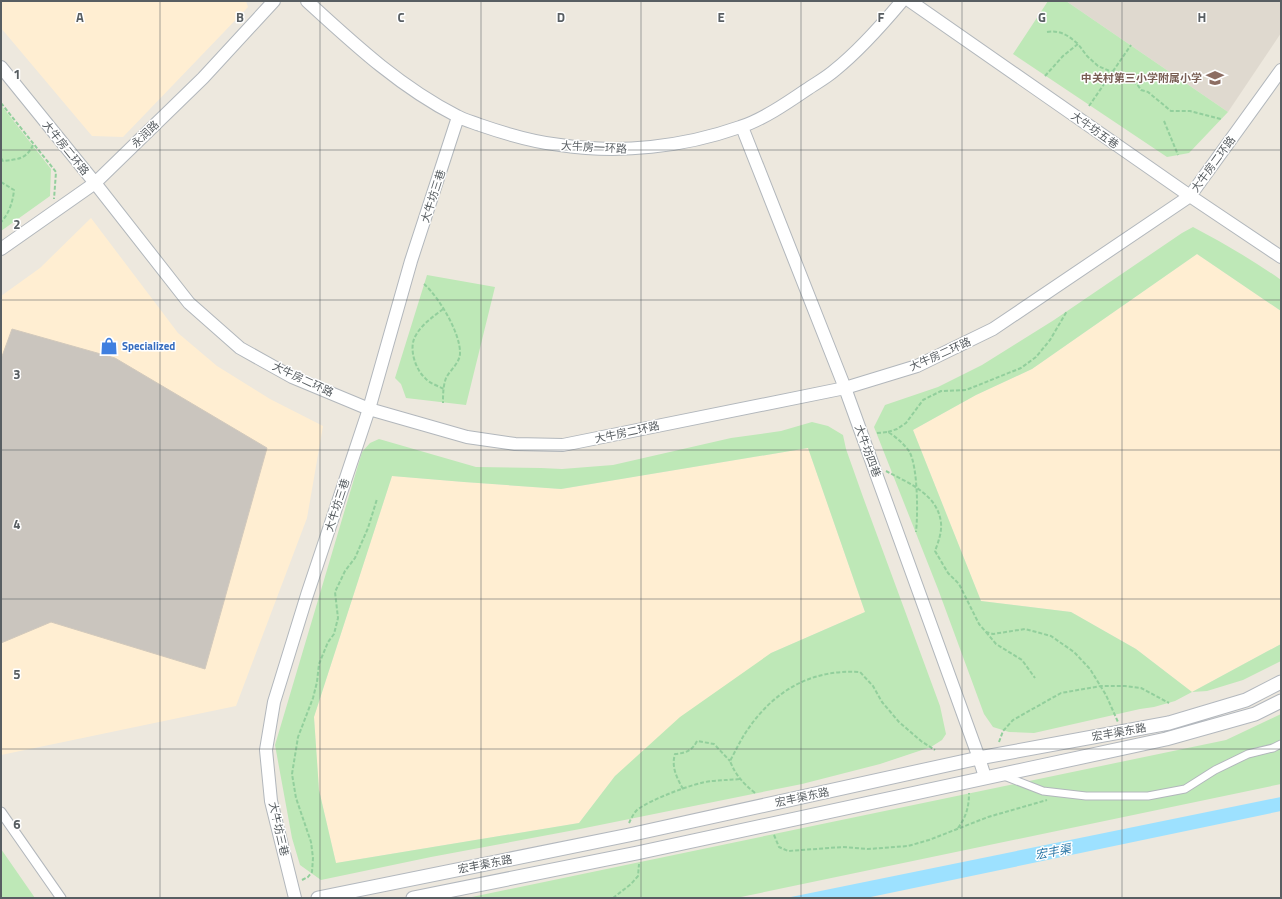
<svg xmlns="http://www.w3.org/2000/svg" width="1282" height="899" viewBox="0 0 1282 899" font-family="'Titillium Web','Noto Sans SC',sans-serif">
	<rect width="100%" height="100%" fill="#ede8de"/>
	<path fill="#ffeed2" d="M1 1H246L248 7 123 137 92 136 1 28Z
		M91 218 178 333 217 366 270 399 323 426 307 518 236 706 1 755V296L40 268Z
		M1197 254 1281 311V644L1192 692 1136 649 1071 612 981 601 913 430 976 395 1032 369Z
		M808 448 865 612 771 653 615 776 579 823 336 863 319 790 314 717 392 476 464 482 561 489Z"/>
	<path fill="#dfd9cf" d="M1066 1H1281V33L1228 112Z"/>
	<path fill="#bee8b7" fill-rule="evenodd" d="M1048 1H1066L1228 112 1189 153 1167 157 1013 54Z
		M1 105 51 169 50 196 1 231Z
		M1193 227C1223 243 1253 260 1281 280V311L1197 254 1032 369 976 395 913 430 981 601 1071 612 1136 649 1192 692 1281 644V661L1243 680 1207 691 1192 692 1175 701 1154 707 1140 709 1034 733 1009 732 993 727 984 714 938 589 874 427 885 405 938 387 982 365 1054 320 1182 233Z
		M427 275 495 287 466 405 406 398 401 384 395 378Z
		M812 422 828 426 843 435 846 449 863 497 940 706 946 734 942 740 931 747 880 764 802 784 580 829 431 857 321 880 300 865 292 838 275 745 362 452 370 443 379 439 476 467 541 468 562 469 613 465 731 438 781 431ZM808 448 865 612 771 653 680 717 615 776 579 823 336 863 319 790 314 717 392 476 464 482 561 489Z
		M1281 714V784L736 898H467L1226 740Z
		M1 849 35 898H1Z"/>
	<path fill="#9de1ff" d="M1281 797V811L866 898H786Z"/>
	<path fill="#cac5be" stroke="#d2c9bc" d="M12 329 115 358 267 448 205 669 51 622 1 643V359Z"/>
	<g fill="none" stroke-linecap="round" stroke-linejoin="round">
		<g stroke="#b2b7bc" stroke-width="9">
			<path id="pedestrian" d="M1004 776 1043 791 1086 796H1148L1185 789 1215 770 1248 754 1273 748 1281 744"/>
		</g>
		<g stroke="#b2b7bc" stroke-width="11">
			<path id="minor" d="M1 812 61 898"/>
		</g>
		<g stroke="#b2b7bc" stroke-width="14">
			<path id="tertiary" d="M307 1C354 44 400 87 457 116 464 120 472 122 480 125 506 134 533 142 560 145 620 154 683 147 740 127 762 120 787 103 806 90 816 83 826 78 835 70 860 50 881 26 902 1
				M910 1 1190 196 1281 257
				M1 67 95 183 189 303 240 348 292 377 369 409 467 437 515 444 563 445 845 388 917 366 993 329 1190 196 1281 70
				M742 127 845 388 979 758 985 777
				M1 249 95 183 203 78 274 1
				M295 898 271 801 266 750 274 702 307 595 369 409 411 261 458 117"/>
		</g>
		<g stroke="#b3b8be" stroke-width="15">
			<path id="secondary" d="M318 898 629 835 979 758 1169 723 1246 700 1281 682
				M413 898 637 853 1166 739 1255 714 1281 701"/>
		</g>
		<path stroke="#92cf9c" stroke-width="2" stroke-dasharray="4 2" stroke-linecap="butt" d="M1047 32C1060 30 1068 35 1078 44
			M1045 76 1063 56 1078 44 1087 56 1098 66 1112 72 1137 84 1141 90 1148 92 1171 111H1190L1221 119
			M1 103 56 172 54 199
			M1089 106 1131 45
			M1164 121 1178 155
			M1 158 3 161C17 159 26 160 33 145
			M1 182 14 190C13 201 9 214 1 222
			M424 284C439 297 461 334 460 354 459 364 450 370 446 378 443 386 443 395 443 403
			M443 309C433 317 422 324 416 335 408 347 415 369 425 378 429 383 438 386 444 389
			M888 432 897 429 906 423 923 400 941 391 966 390 1021 368 1036 357 1050 340 1067 311
			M877 433 888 432C896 437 903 443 909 451 918 466 918 514 916 532
			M886 471C908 483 938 494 941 523 942 532 938 543 935 551L948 573 959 584 979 624 986 632 993 634 1025 629 1051 636 1074 652 1090 669 1106 695 1118 722
			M986 632 996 644 1022 660 1035 678
			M999 742 1003 731 1013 720 1061 693 1101 686H1125L1141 688 1169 703
			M683 789C677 778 671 767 675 754 686 753 692 751 697 741L714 744 730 761
			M755 793C743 783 736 776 730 761 736 750 741 739 748 729 775 690 812 669 860 672L873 686 882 702 899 722 921 741 935 750
			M629 823C631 819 633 814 637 810 649 800 696 782 712 781 722 780 730 780 740 779
			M958 828C966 817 969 807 969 793
			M774 835 779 847 788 851 843 847 868 849 908 846 929 840 988 817 1047 800
			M302 880 308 877 312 872 313 858 311 842 296 798 292 774 298 737 313 698 317 682 319 664 328 642 334 634 338 618 335 592 345 571 355 558 368 528 377 499
			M613 898 631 884 638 876 639 864"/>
		<use href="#pedestrian" stroke="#fff" stroke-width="7"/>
		<use href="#minor" stroke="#fff" stroke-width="9"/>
		<use href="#tertiary" stroke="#fff" stroke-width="12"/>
		<use href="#secondary" stroke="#fff" stroke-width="13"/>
	</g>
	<path fill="none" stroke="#585e62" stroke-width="1" stroke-opacity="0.55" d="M160 1V898M320 1V898M481 1V898M641 1V898M801 1V898M962 1V898M1122 1V898M1 150H1281M1 300H1281M1 450H1281M1 599H1281M1 749H1281"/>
	<defs>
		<g id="school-bare" transform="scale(1.38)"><path d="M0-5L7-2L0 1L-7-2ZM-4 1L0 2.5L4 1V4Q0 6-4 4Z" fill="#8d6e63" stroke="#fff" stroke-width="2.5" paint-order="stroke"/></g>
		<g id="shop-bare" transform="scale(1.38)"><path d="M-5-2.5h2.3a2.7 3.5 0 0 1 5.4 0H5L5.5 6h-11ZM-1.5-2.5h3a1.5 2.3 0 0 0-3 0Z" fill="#3f7fe0" stroke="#fff" stroke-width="2.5" paint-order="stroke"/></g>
	</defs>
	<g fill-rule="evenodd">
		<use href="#school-bare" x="1215" y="78"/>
		<use href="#shop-bare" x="109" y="346"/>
	</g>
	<g text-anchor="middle" stroke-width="3" stroke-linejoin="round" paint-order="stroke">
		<g font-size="11" font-weight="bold" fill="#785e54" stroke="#fff" text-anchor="end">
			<text x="1202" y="82">中关村第三小学附属小学</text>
		</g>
		<g font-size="11" fill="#585e62" stroke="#fff">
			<text transform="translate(1095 130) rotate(35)" y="4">大牛坊五巷</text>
			<text transform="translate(145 134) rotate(-44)" y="4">永润路</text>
			<text transform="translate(594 147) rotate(3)" y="4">大牛房一环路</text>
			<text transform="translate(66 148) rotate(51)" y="4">大牛房二环路</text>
			<text transform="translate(1213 164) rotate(-54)" y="4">大牛房二环路</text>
			<text transform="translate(433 196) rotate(-72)" y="4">大牛坊三巷</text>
			<text transform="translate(940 354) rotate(-24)" y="4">大牛房二环路</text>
			<text transform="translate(303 379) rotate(25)" y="4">大牛房二环路</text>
			<text transform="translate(627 432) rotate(-12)" y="4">大牛房二环路</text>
			<text transform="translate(868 451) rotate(70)" y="4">大牛坊四巷</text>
			<text transform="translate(337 505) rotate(-72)" y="4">大牛坊三巷</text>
			<text transform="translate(1119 732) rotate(-10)" y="4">宏丰渠东路</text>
			<text transform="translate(802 797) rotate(-12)" y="4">宏丰渠东路</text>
			<text transform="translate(279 829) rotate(77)" y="4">大牛坊三巷</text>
			<text transform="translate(485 864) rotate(-11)" y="4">宏丰渠东路</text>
		</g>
		<g font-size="11" font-weight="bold" fill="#366cbe" stroke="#fff" text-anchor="start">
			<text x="122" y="350">Specialized</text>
		</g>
		<g font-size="12" font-style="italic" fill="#2c79a9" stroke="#fff">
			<text transform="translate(1053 852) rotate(-11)" y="4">宏丰渠</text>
		</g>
	</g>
	<g font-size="13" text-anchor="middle" font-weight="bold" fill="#585e62" stroke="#fff" stroke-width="3" stroke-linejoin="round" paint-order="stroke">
		<text x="80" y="22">A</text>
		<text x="240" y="22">B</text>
		<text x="401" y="22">C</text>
		<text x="561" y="22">D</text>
		<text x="721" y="22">E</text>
		<text x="881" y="22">F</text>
		<text x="1042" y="22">G</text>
		<text x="1202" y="22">H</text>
		<text x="17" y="79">1</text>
		<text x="17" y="229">2</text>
		<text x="17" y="379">3</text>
		<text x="17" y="529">4</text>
		<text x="17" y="679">5</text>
		<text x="17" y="829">6</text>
	</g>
	<rect width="1282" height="899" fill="none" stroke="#585e62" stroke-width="4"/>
</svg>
